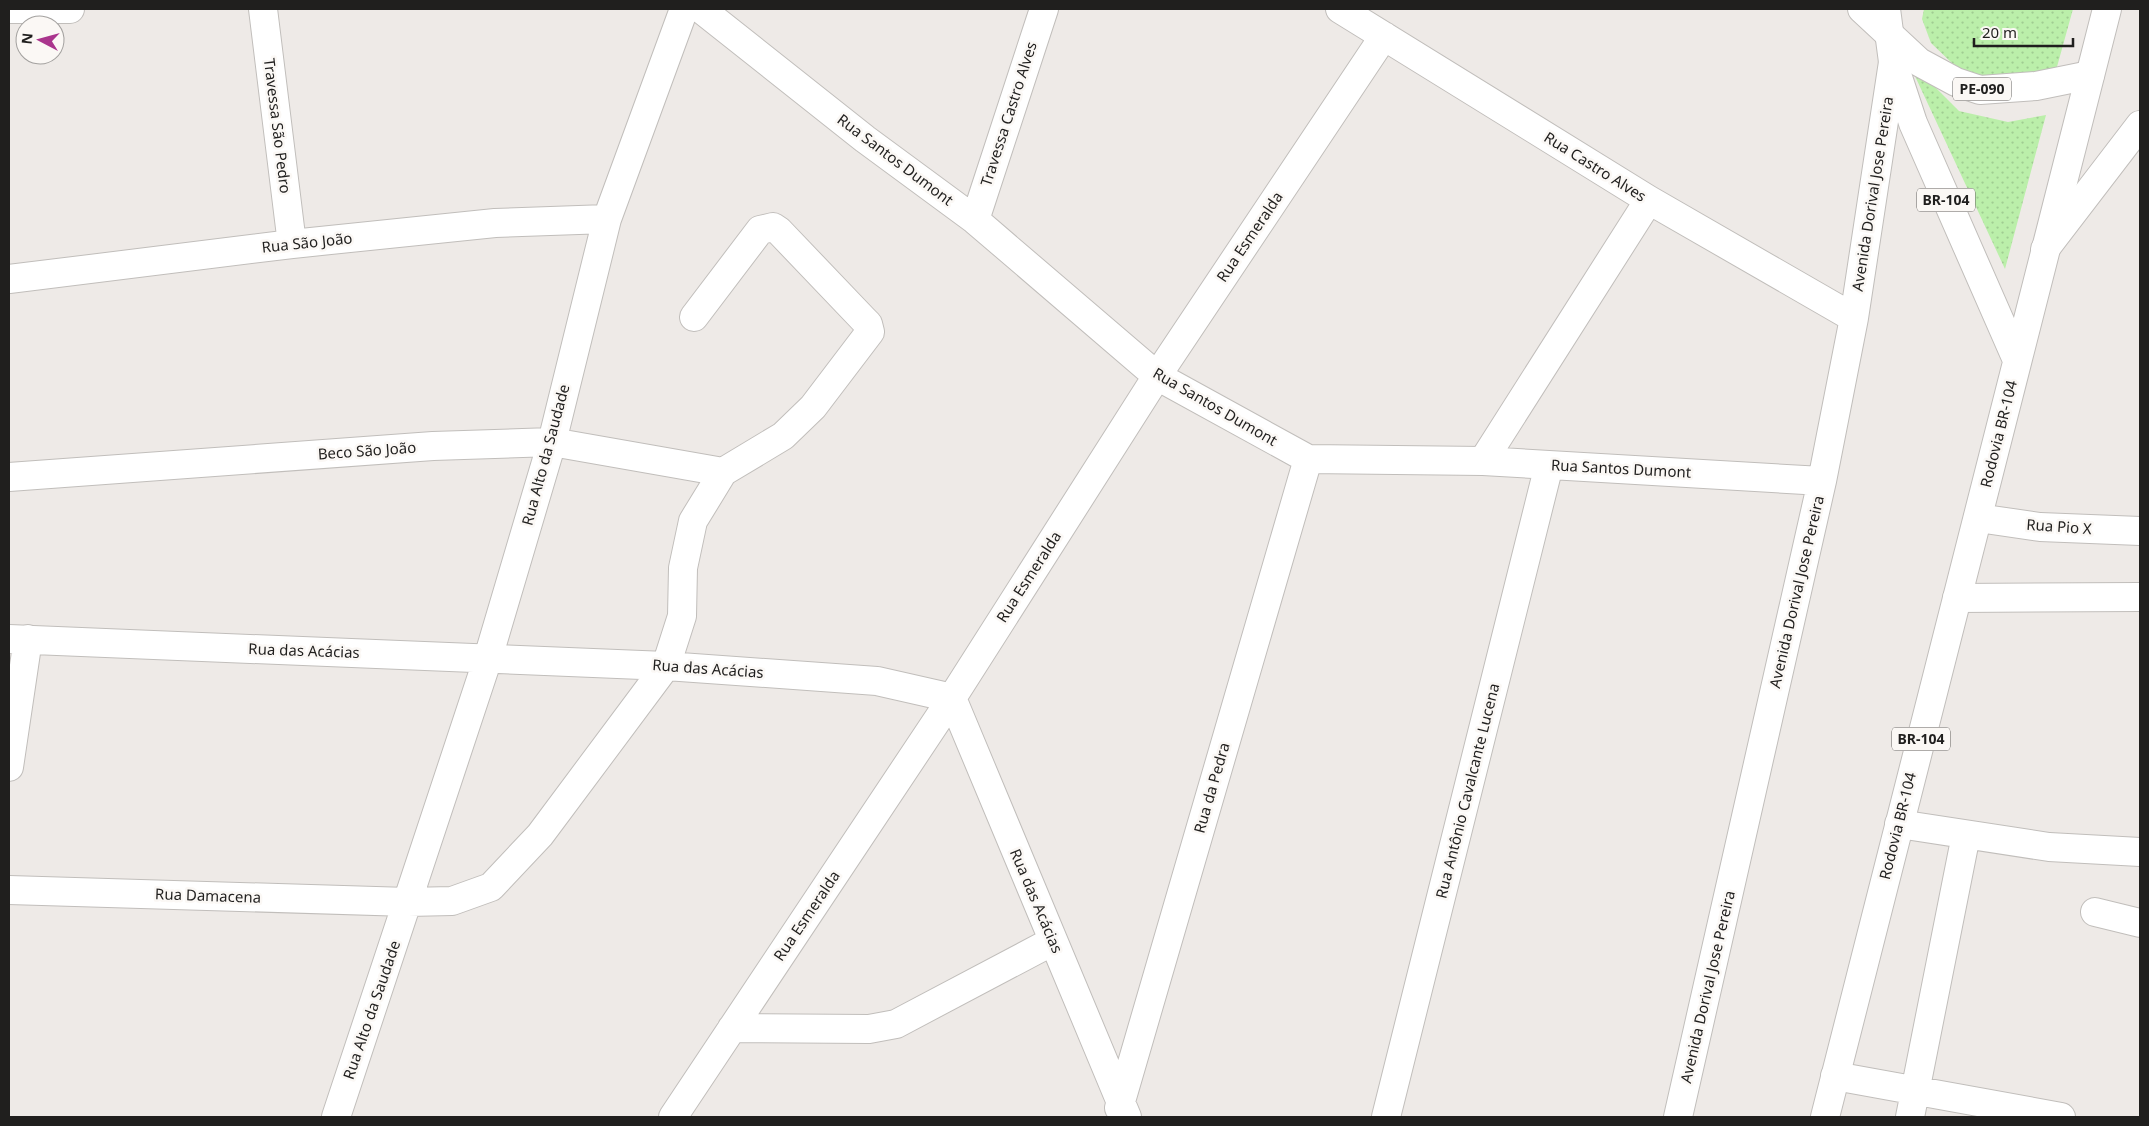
<svg xmlns="http://www.w3.org/2000/svg" width="2149" height="1126" viewBox="0 0 2149 1126" font-family="'Noto Sans',sans-serif">
	<defs>
		<pattern id="grass-dots" width="8" height="8" patternUnits="userSpaceOnUse" patternTransform="scale(1.25)"><rect width="8" height="8" fill="#bbefaa"/><path d="M2 2h.1M6 6h.1" fill="none" stroke="#a0cc92" stroke-width="1.8" stroke-linecap="round"/></pattern>
	</defs>
	<rect width="100%" height="100%" fill="#eeeae7"/>
	<path fill="url(#grass-dots)" d="M1924 9H2073L2055 74 1993 82 1955 66 1931 43 1922 19Z
		M1914 74 1935 87 1959 111 2008 122 2046 115 2005 269Z"/>
	<g fill="none" stroke-linecap="round" stroke-linejoin="round">
		<g stroke="#c1bebb" stroke-width="30">
			<path id="minor" d="M9 9H70
				M263 9 292 244
				M701 9 865 139 975 220 1157 376 1308 459 1483 461 1822 481
				M1340 9 1649 200 1854 318
				M975 220 1044 9
				M2045 249 2140 125
				M9 279 292 244 495 223 607 219
				M1483 461 1649 200
				M9 477 433 446 552 442 723 472
				M1978 518 2040 527 2140 531
				M1957 598 2140 597
				M9 639 666 666 877 681 952 698 1127 1117
				M9 767 28 639
				M1899 824 2049 847 2140 852
				M9 890 408 902 452 901 491 887 540 835 666 666 682 616 683 568 693 521 723 472 783 436 813 407 870 332 868 324 864 320 779 231 773 227 760 230 694 317
				M2095 912 2140 923
				M732 1028 869 1029 896 1024 1053 941
				M1835 1076 2061 1117
				M1119 1108 1308 459
				M336 1117 488 658 552 442 607 219 684 9
				M673 1117 952 698 1157 376 1384 36
				M1386 1117 1549 465
				M1678 1117 1822 481 1854 318 1893 62
				M1910 1117 1966 835"/>
		</g>
		<g stroke="#c1bebb" stroke-width="30">
			<path id="major" d="M1862 9 1919 62 1956 82 1980 90 2036 86 2090 75"/>
		</g>
		<g stroke="#c1bebb" stroke-width="30">
			<path id="highway" d="M1886 9 1893 62 1913 123 2017 360
				M1825 1117 2107 9"/>
		</g>
		<use href="#minor" stroke="#fff" stroke-width="28"/>
		<use href="#major" stroke="#fff" stroke-width="28"/>
		<use href="#highway" stroke="#fff" stroke-width="28"/>
	</g>
	<g text-anchor="middle" stroke-width="5" stroke-linejoin="round" paint-order="stroke">
		<g fill="#fbf8f5" stroke="#62605e" stroke-width="1">
			<rect x="1953" y="77.5" width="58" height="23" rx="4"/>
			<rect x="1917" y="188.5" width="58" height="23" rx="4"/>
			<rect x="1892" y="727.5" width="58" height="23" rx="4"/>
		</g>
		<g font-size="14" font-weight="bold" fill="#201f1e">
			<text x="1982" y="94">PE-090</text>
			<text x="1946" y="205">BR-104</text>
			<text x="1921" y="744">BR-104</text>
		</g>
		<g font-size="15" fill="#201f1e" stroke="#fbf8f5">
			<text transform="translate(1009 114) rotate(-72)" y="5">Travessa Castro Alves</text>
			<text transform="translate(277 126) rotate(83)" y="5">Travessa São Pedro</text>
			<text transform="translate(895 160) rotate(37)" y="5">Rua Santos Dumont</text>
			<text transform="translate(1595 167) rotate(32)" y="5">Rua Castro Alves</text>
			<text transform="translate(1873 194) rotate(-81)" y="5">Avenida Dorival Jose Pereira</text>
			<text transform="translate(1250 237) rotate(-56)" y="5">Rua Esmeralda</text>
			<text transform="translate(307 243) rotate(-6)" y="5">Rua São João</text>
			<text transform="translate(1215 407) rotate(30)" y="5">Rua Santos Dumont</text>
			<text transform="translate(1999 434) rotate(-76)" y="5">Rodovia BR-104</text>
			<text transform="translate(367 451) rotate(-4)" y="5">Beco São João</text>
			<text transform="translate(546 455) rotate(-75)" y="5">Rua Alto da Saudade</text>
			<text transform="translate(1621 469) rotate(3)" y="5">Rua Santos Dumont</text>
			<text transform="translate(2059 527) rotate(4)" y="5">Rua Pio X</text>
			<text transform="translate(1029 577) rotate(-57)" y="5">Rua Esmeralda</text>
			<text transform="translate(1797 592) rotate(-77)" y="5">Avenida Dorival Jose Pereira</text>
			<text transform="translate(304 651) rotate(2)" y="5">Rua das Acácias</text>
			<text transform="translate(708 669) rotate(4)" y="5">Rua das Acácias</text>
			<text transform="translate(1212 788) rotate(-74)" y="5">Rua da Pedra</text>
			<text transform="translate(1468 791) rotate(-76)" y="5">Rua Antônio Cavalcante Lucena</text>
			<text transform="translate(1898 826) rotate(-76)" y="5">Rodovia BR-104</text>
			<text transform="translate(208 896) rotate(2)" y="5">Rua Damacena</text>
			<text transform="translate(1036 901) rotate(67)" y="5">Rua das Acácias</text>
			<text transform="translate(807 916) rotate(-56)" y="5">Rua Esmeralda</text>
			<text transform="translate(1708 987) rotate(-77)" y="5">Avenida Dorival Jose Pereira</text>
			<text transform="translate(372 1010) rotate(-71)" y="5">Rua Alto da Saudade</text>
		</g>
	</g>
	<rect width="2149" height="1126" fill="none" stroke="#201f1e" stroke-width="20"/>
	<g transform="translate(40 40) rotate(276)"><circle r="24" fill="#fbf8f5" stroke="#a3a19f"/>
	<path d="M0-4L9 19L0 12L-9 19Z" fill="#aa358d"/>
	<text y="-8" font-size="14" font-weight="bold" text-anchor="middle" fill="#201f1e">N</text>
	</g>
	<path d="M1974 38v8h99v-8" fill="none" stroke="#201f1e" stroke-width="2.5"/>
	<text x="1982" y="38" font-size="15" fill="#201f1e" stroke="#fbf8f5" stroke-width="4" paint-order="stroke">20 m</text>
</svg>
